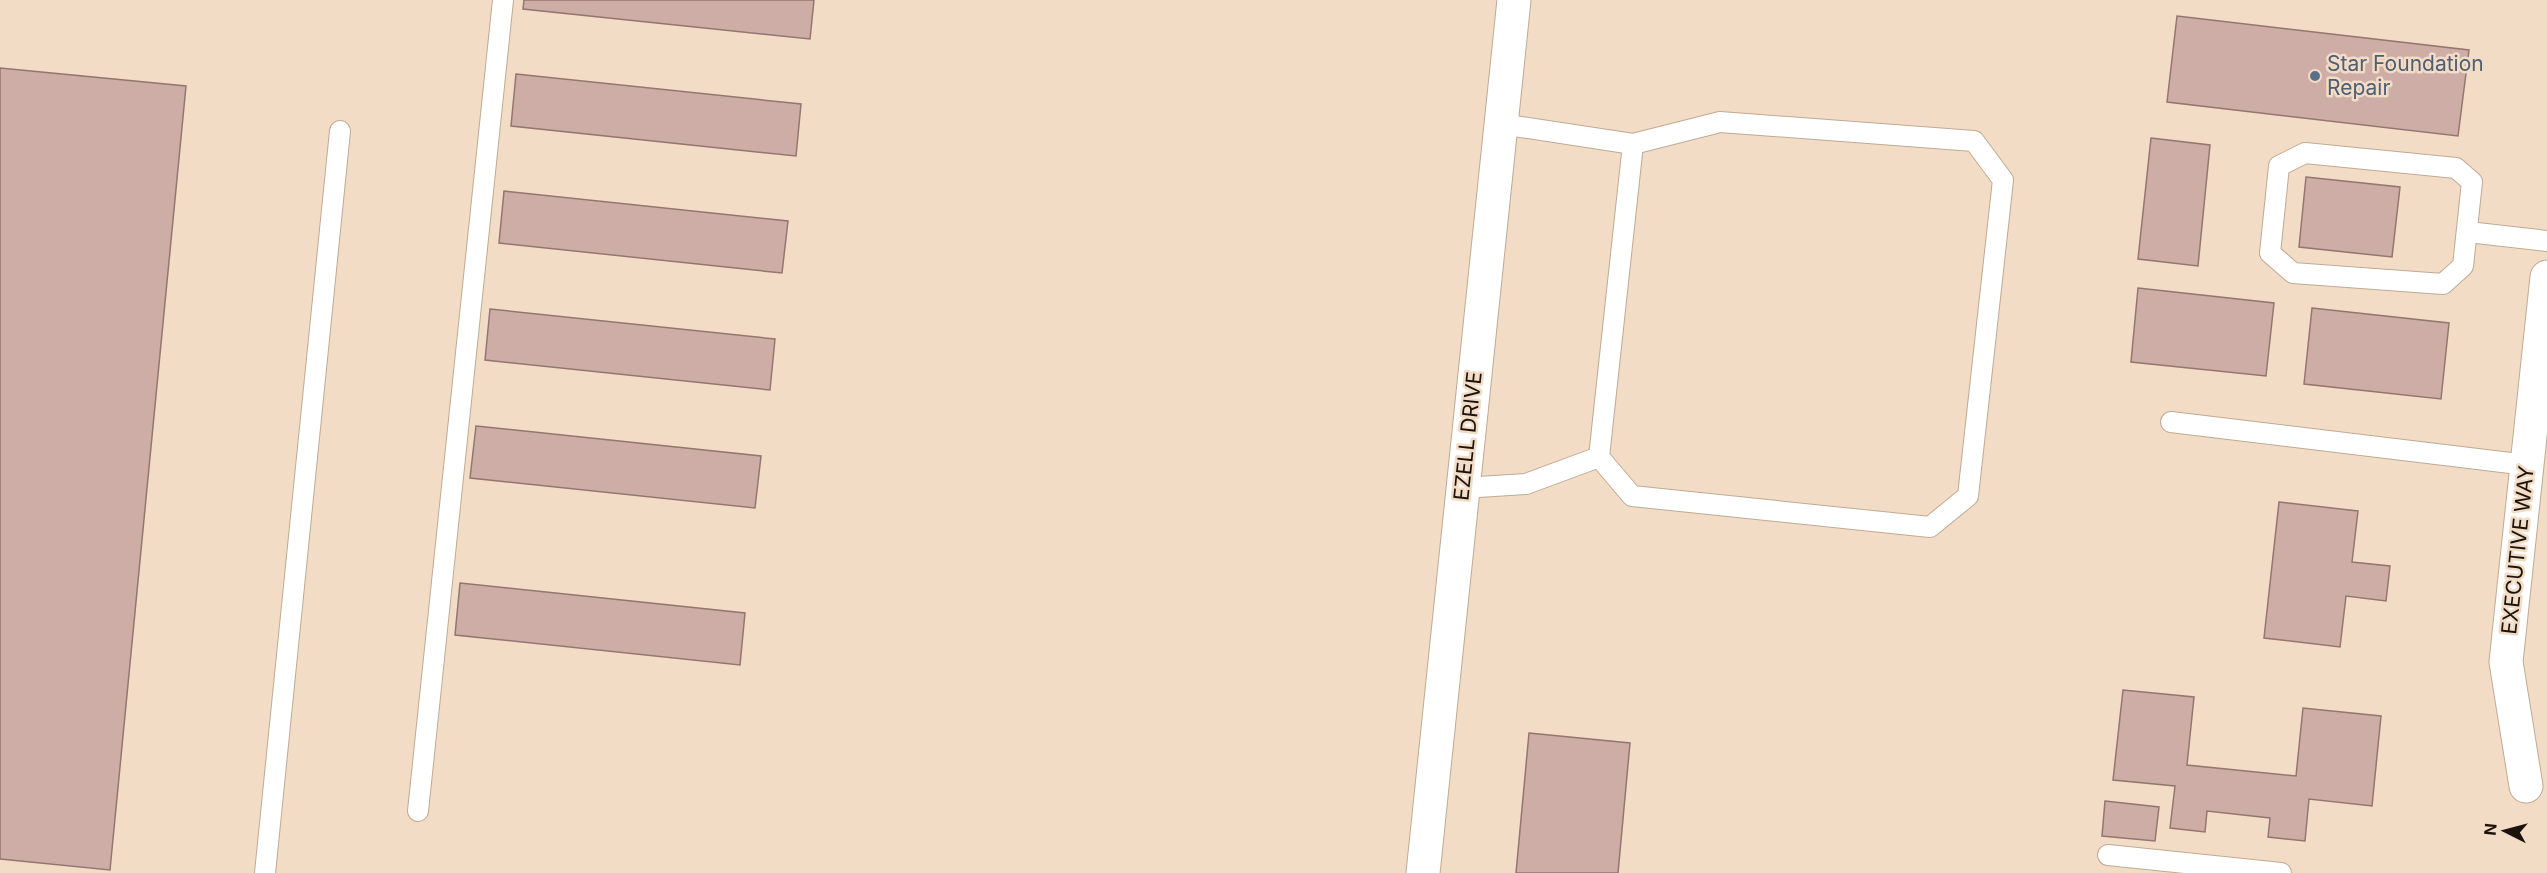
<svg xmlns="http://www.w3.org/2000/svg" width="2547" height="873" viewBox="0 0 2547 873" font-family="Inter,sans-serif">
	<rect width="100%" height="100%" fill="#f3dcc5"/>
	<path fill="#ceada7" stroke="#947670" stroke-width="1.5" d="M524 0H814L810 39 523 9Z
		M2177 16 2469 50 2458 136 2167 102Z
		M0 68 186 86 110 870 0 859Z
		M516 74 801 104 796 156 511 126Z
		M2151 138 2210 145 2198 266 2138 259Z
		M2306 177 2400 187 2392 257 2299 247Z
		M504 191 788 221 782 273 499 243Z
		M2138 288 2274 303 2266 376 2131 362Z
		M2312 308 2449 323 2441 399 2304 384Z
		M490 309 775 339 770 390 485 360Z
		M476 426 761 456 755 508 470 478Z
		M2279 502 2358 511 2352 562 2390 566 2386 601 2346 596 2340 647 2264 638Z
		M460 583 745 613 740 665 455 635Z
		M2123 690 2194 697 2187 765 2296 776 2303 708 2381 716 2372 806 2309 799 2305 841 2268 837 2270 818 2207 811 2205 832 2170 828 2175 786 2113 780Z
		M1529 733 1630 743 1618 873H1516Z
		M2105 801 2159 807 2155 841 2102 836Z"/>
	<g fill="none" stroke-linecap="round" stroke-linejoin="round">
		<g stroke="#bfaa94" stroke-width="22">
			<path id="lane" d="M2305 153 2456 168 2472 182 2463 266 2443 284 2293 273 2270 253 2279 166Z
				M2468 232 2547 241
				M2171 422 2527 465
				M1599 457 1632 496 1930 527 1968 496 2003 180 1974 141 1720 122 1633 144
				M1463 488 1526 484 1599 457 1633 144 1501 124
				M418 811 503 0
				M2108 855 2281 873
				M265 873 340 131"/>
		</g>
		<g stroke="#bfaa94" stroke-width="35">
			<path id="street" d="M2526 786 2506 662 2547 277
				M1423 873 1514 0"/>
		</g>
		<use href="#lane" stroke="#fff" stroke-width="20"/>
		<use href="#street" stroke="#fff" stroke-width="33"/>
	</g>
	<circle fill="#5c6f8a" stroke="#f3dcc5" stroke-width="2" cx="2315" cy="76" r="6"/>
	<g text-anchor="middle" stroke-width="5" stroke-linejoin="round" paint-order="stroke">
		<g font-size="21" fill="#4e5e75" stroke="#f3dcc5" text-anchor="start">
			<text x="2327" y="71">Star Foundation<tspan x="2327" dy="24">Repair</tspan></text>
		</g>
		<g font-size="21" fill="#1b130b" stroke="#f3dcc5">
			<text transform="translate(1468 436) rotate(-84)" y="7">EZELL DRIVE</text>
			<text transform="translate(2518 550) rotate(-84)" y="7">EXECUTIVE WAY</text>
		</g>
	</g>
	<g transform="translate(2505 831) rotate(276)" stroke="#f3dcc5" stroke-width="4.5" paint-order="stroke">
	<path d="M0-4.5L10 22L0 15L-10 22Z" fill="#1b130b"/>
	<text y="-9" font-size="16" font-weight="bold" text-anchor="middle" fill="#1b130b">N</text>
	</g>
</svg>
